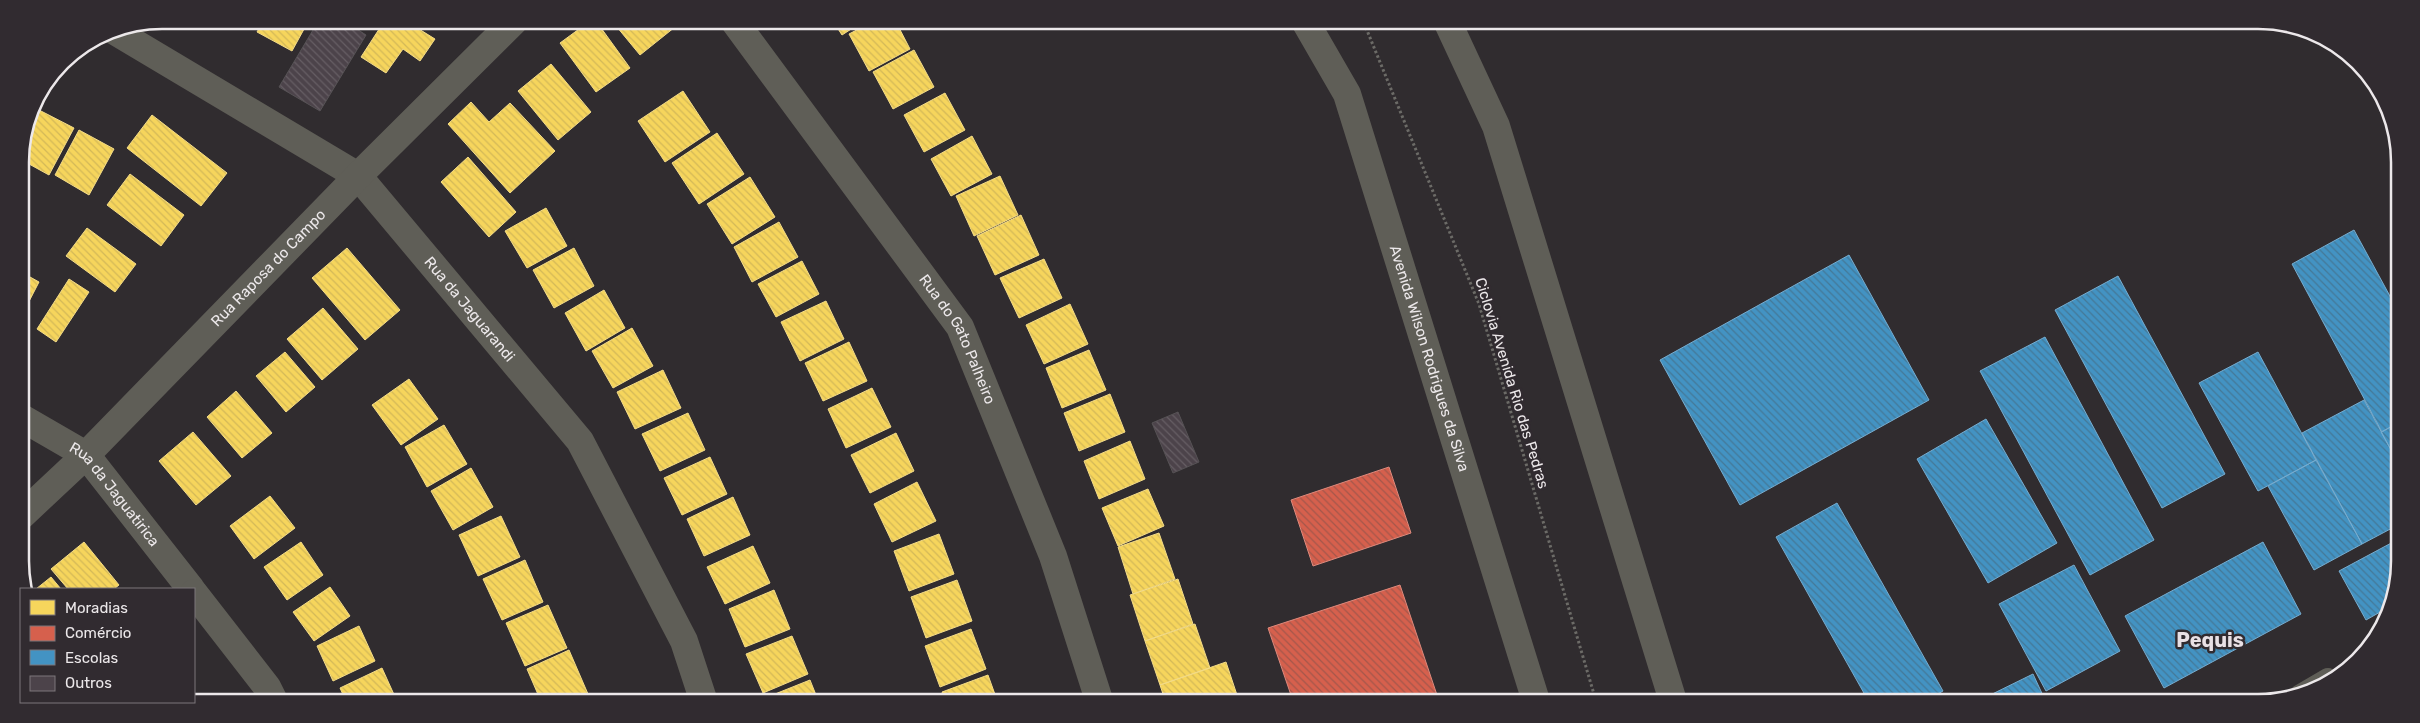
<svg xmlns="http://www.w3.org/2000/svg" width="2420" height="723" viewBox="0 0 2420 723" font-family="Rubik,sans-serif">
	<defs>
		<pattern id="homes-back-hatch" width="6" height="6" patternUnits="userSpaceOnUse" patternTransform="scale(1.25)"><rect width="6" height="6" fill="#f6d55c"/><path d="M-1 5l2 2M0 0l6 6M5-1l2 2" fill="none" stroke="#d3b858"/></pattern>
		<pattern id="shops-back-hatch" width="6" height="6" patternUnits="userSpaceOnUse" patternTransform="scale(1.25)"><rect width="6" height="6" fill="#d6604d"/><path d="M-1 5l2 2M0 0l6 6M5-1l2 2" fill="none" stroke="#a4574b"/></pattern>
		<pattern id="schools-back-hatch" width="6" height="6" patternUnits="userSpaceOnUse" patternTransform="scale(1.25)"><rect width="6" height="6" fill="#4393c3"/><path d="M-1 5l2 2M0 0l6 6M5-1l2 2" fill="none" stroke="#447897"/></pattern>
		<pattern id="building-back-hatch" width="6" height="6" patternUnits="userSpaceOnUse" patternTransform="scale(1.25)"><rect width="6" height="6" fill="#4c434a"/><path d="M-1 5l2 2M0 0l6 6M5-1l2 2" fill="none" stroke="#665e64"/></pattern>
	</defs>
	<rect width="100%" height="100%" fill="#302c2f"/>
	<path fill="url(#homes-back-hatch)" stroke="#f3db87" d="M264 20H309L292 51 257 32Z
		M385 20 406 21 435 39 420 61 403 49 386 73 361 57Z
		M590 21H596L630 68 596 92 560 43Z
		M612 21H671L675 27 640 55Z
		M833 21 862 22 842 35Z
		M872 22H896L910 49 869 71 849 34Z
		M914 50 934 87 893 109 873 72Z
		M551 64 591 112 558 140 518 91Z
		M683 91 710 132 665 162 638 121Z
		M945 93 965 130 924 152 904 115Z
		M471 102 489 122 510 103 555 151 510 193 448 124Z
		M39 110 74 128 49 175 20 159 24 139Z
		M152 115 227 173 201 206 127 148Z
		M79 130 114 149 89 195 55 175Z
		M717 133 744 174 699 204 672 163Z
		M972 136 992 174 951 196 931 159Z
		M468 157 516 212 489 237 441 182Z
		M130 174 184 215 161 246 107 205Z
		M1000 176 1018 215 974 236 956 196Z
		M750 177 775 217 732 244 707 204Z
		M546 208 567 246 527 268 505 231Z
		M1021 215 1039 255 995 275 977 236Z
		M779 222 798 257 752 282 734 247Z
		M87 228 136 264 115 292 66 256Z
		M347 248 400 310 365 340 312 278Z
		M574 248 594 286 554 308 533 270Z
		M1044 259 1062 298 1019 318 1000 278Z
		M802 261 819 294 776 317 758 284Z
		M21 272 39 282 21 317Z
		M69 279 89 292 56 342 37 329Z
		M604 290 625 328 586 351 565 313Z
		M826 301 844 339 800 361 781 322Z
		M1070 304 1088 344 1044 364 1026 325Z
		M323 308 358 349 322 380 287 339Z
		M632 328 653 366 613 388 592 351Z
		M849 342 867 381 823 401 805 363Z
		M1089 350 1106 390 1062 408 1046 368Z
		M285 352 315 387 286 412 256 376Z
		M663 370 681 408 635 429 617 392Z
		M409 379 438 419 401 445 372 405Z
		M872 388 891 427 846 448 828 409Z
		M236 391 272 433 242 458 207 417Z
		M1110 394 1125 432 1079 451 1064 413Z
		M688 413 705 450 660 471 642 434Z
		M444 425 467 464 427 487 405 447Z
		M193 432 231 476 196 505 159 461Z
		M896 433 914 471 870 493 851 455Z
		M1130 441 1145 479 1099 499 1084 461Z
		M710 457 727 494 682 515 664 478Z
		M471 468 493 507 453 530 431 491Z
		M917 482 936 521 892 542 874 504Z
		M1148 489 1164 526 1118 546 1102 508Z
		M270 496 295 528 254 559 230 526Z
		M733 497 750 535 704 556 687 519Z
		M501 516 520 557 478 576 459 535Z
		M1159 533 1175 579 1133 594 1118 547Z
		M939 534 954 574 909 591 894 551Z
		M84 542 119 585 114 589H68L51 569Z
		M301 542 323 575 287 600 264 567Z
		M753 546 770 583 725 604 707 567Z
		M525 560 543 602 502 620 483 579Z
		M51 577 61 589H36Z
		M1178 579 1193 624 1145 641 1130 595Z
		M957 580 972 621 926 638 911 597Z
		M330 587 350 616 314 641 293 612Z
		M774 590 790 629 745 647 729 609Z
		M548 605 567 648 525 666 506 623Z
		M1195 624 1210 668 1160 685 1145 641Z
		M359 626 375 661 333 681 317 646Z
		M971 629 986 669 940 687 925 646Z
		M792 636 808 674 763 693 746 654Z
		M569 650 588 694 575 699H540L527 669Z
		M1226 662 1239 701 1165 700 1160 685Z
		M382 668 396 699H345L340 688Z
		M988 675 997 700H945L942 692Z
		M810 680 818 700H765V698Z"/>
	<path fill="url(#shops-back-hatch)" stroke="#dd897c" d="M1389 467 1411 533 1313 566 1291 500Z
		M1400 585 1439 701H1293L1268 628Z"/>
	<path fill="url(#schools-back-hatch)" stroke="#76accf" d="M2354 230 2397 309 2396 424 2382 432 2292 264Z
		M1849 255 1929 400 1740 505 1660 360Z
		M2118 276 2225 474 2162 508 2055 310Z
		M2045 337 2154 540 2090 575 1980 371Z
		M2258 352 2316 460 2258 491 2199 383Z
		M2364 400 2396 459V526L2362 544 2302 433Z
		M1986 419 2057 543 1988 583 1917 459Z
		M2396 424V459L2381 432Z
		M2316 460 2362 544 2314 570 2268 486Z
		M1837 503 1943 691 1924 702H1869L1776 537Z
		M2395 541V598L2389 607 2366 620 2339 571Z
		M2263 542 2301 614 2164 688 2125 616Z
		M2074 565 2120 651 2046 691 1999 604Z
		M2033 674 2046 702H1976Z"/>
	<path fill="url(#building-back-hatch)" stroke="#565255" d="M319 20H343L366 35 320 111 279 87Z
		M1178 412 1199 462 1173 473 1152 423Z"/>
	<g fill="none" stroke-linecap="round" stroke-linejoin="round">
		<path stroke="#6c6b67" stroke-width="3" stroke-dasharray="2.5 2.5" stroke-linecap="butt" d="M1364 23 1479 304 1596 701"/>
		<path stroke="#5f5e57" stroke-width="20" d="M2299 695 2328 678"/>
		<g stroke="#5f5e57" stroke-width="28">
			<path id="s1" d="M734 21 960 327 1053 556 1099 700"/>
			<path id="s2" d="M1306 23 1347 94 1536 701"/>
			<path d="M1448 23 1496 126 1673 701"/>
			<path id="s3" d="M113 30 358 176 580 441 684 641 703 699"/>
			<path id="s4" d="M22 418 86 455 191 589"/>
			<path id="s5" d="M22 515 86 455 358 176 514 21"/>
			<path d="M194 593 267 687 273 699"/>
		</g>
	</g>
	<g text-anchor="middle" stroke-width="5" stroke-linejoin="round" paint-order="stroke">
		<g font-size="15" fill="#ece8ea" stroke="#312b30">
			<text dy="5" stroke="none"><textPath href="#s5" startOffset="349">Rua Raposa do Campo</textPath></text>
			<text dy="5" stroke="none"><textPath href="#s3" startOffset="459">Rua da Jaguarandi</textPath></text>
			<text dy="5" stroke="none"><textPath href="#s1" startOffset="390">Rua do Gato Palheiro</textPath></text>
			<text dy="5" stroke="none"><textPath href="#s2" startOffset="359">Avenida Wilson Rodrigues da Silva</textPath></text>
			<text transform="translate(1512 383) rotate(73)" y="5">Ciclovia Avenida Rio das Pedras</text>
			<text dy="5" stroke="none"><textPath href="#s4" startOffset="122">Rua da Jaguatirica</textPath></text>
		</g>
		<g font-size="20" font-weight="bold" fill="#e8e0e5" stroke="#312b30">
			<text x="2210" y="647">Pequis</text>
		</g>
	</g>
	<path d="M0 0H2420V723H0ZM162 29H2258A133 133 0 0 1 2391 162V561A133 133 0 0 1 2258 694H162A133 133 0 0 1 29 561V162A133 133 0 0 1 162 29Z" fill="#312b30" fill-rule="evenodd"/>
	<path fill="none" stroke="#ece8ea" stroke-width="2.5" d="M162 29H2258A133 133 0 0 1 2391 162V561A133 133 0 0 1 2258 694H162A133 133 0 0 1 29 561V162A133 133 0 0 1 162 29Z"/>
	<rect x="20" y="588" width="175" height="115" fill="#312b30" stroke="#7c777a"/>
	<rect x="30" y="600" width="25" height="15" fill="#f6d55c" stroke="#7c777a"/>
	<text x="65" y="613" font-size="15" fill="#ece8ea">Moradias</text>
	<rect x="30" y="626" width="25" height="15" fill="#d6604d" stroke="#7c777a"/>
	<text x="65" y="638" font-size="15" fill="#ece8ea">Comércio</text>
	<rect x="30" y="650" width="25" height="15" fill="#4393c3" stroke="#7c777a"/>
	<text x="65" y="663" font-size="15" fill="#ece8ea">Escolas</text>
	<rect x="30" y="676" width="25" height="15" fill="#4c434a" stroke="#7c777a"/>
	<text x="65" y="688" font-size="15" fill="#ece8ea">Outros</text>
</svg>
